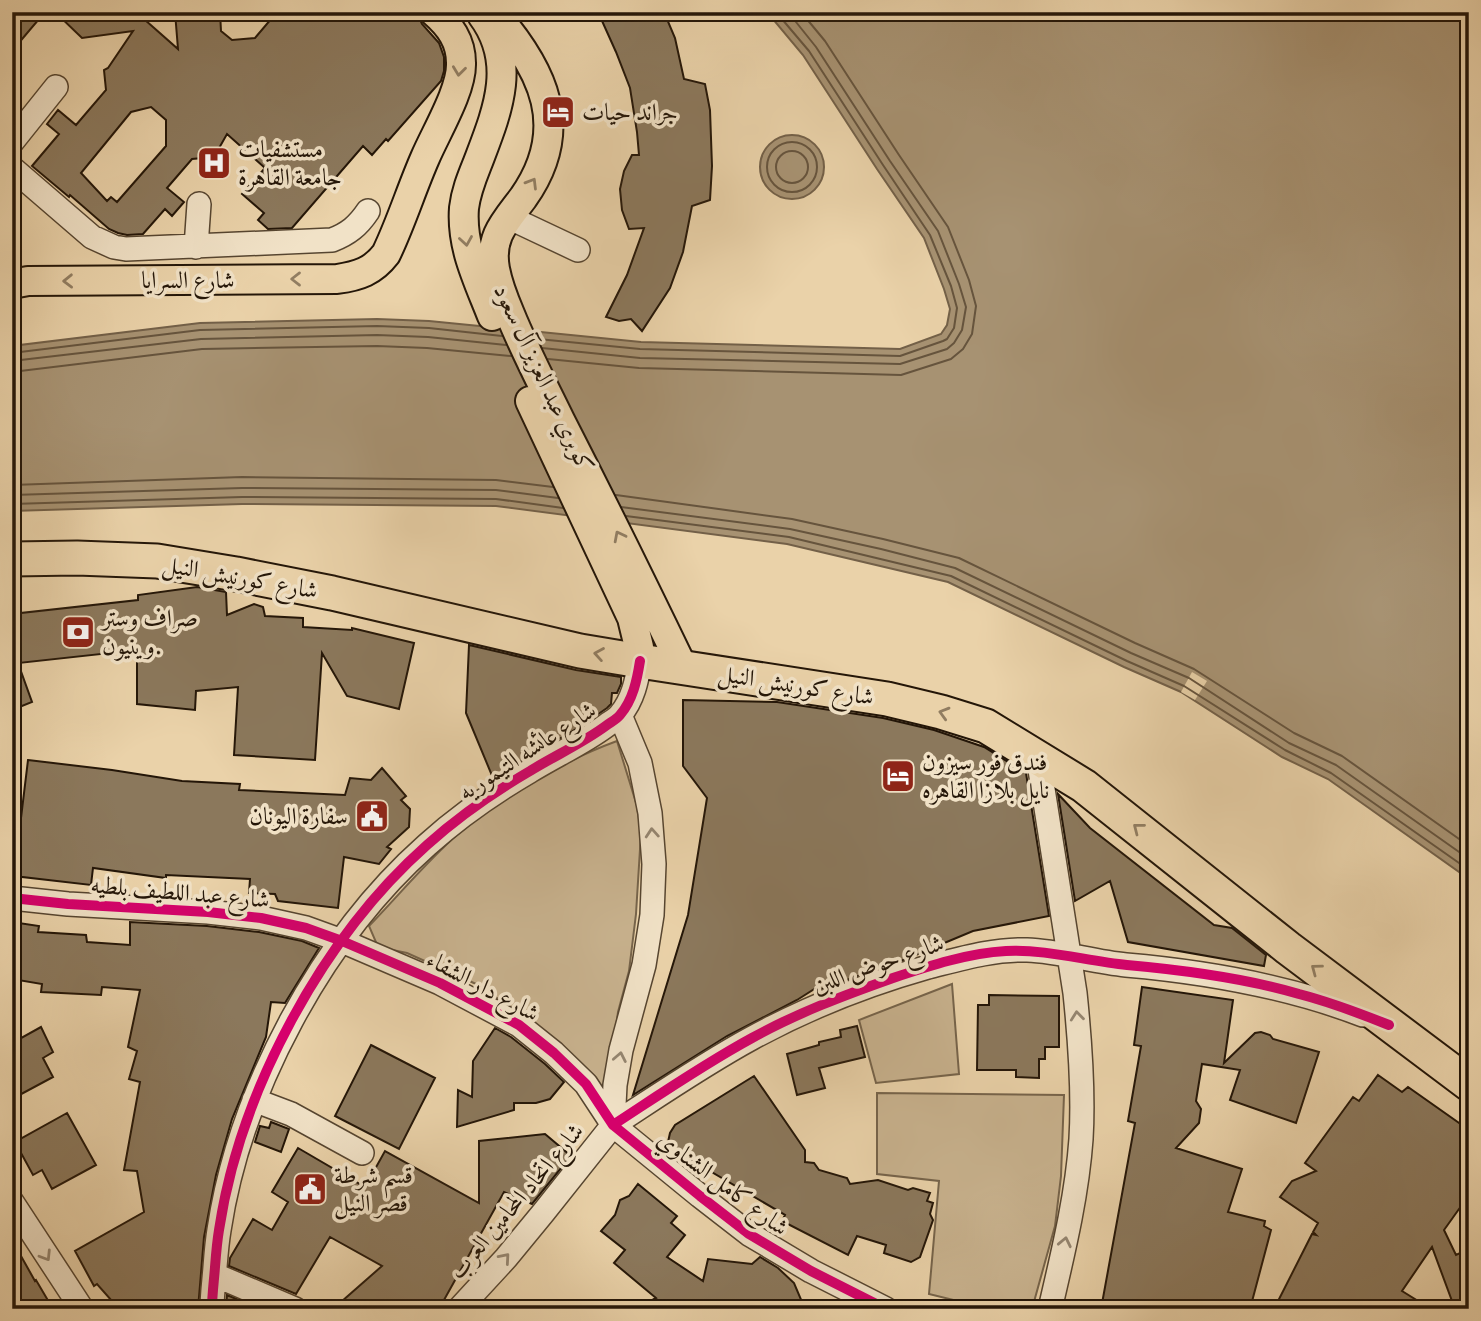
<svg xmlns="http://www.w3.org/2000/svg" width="1481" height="1321" viewBox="0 0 1481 1321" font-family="Alegreya,Amiri,serif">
	<rect width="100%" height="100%" fill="#ead2a9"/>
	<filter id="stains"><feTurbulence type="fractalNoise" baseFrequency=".00286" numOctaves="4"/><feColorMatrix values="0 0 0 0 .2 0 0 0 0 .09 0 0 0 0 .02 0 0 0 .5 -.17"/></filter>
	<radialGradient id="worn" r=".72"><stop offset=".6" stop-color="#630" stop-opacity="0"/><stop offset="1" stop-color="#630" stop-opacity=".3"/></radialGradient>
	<path fill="#c8b28e" stroke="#76644b" stroke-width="2" d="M617 741 637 806 641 833 636 914 629 971 618 1012 614 1043 603 1092 515 1010 476 984 407 953 378 947 369 926C399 895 427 861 459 833 501 796 565 760 617 741Z
		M952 984 959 1074 876 1083 859 1020Z
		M877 1093 1064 1095 1061 1176 1055 1226 1032 1309H990L929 1294 939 1181 877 1174Z"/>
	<path fill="#a79272" stroke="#736048" stroke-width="2" d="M767 12H1469V879L1328 779 1282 757 1181 692 1124 667 948 582 787 544 496 506 242 504 12 511V346L200 323 377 319 429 321 641 342 900 349 941 334 947 325 950 309 944 289 924 238 877 169 803 55Z
		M760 167a32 32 0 1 1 64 0a32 32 0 1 1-64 0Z"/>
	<path fill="#ead2a9" d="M1192 672 1207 681 1195 700 1181 692Z"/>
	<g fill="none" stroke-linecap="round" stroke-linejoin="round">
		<path stroke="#66543d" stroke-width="2" d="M767 167a25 25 0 1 1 50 0a25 25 0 1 1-50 0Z
			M776 167a16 16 0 1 1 32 0a16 16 0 1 1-32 0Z
			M538 339 640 349 900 356 943 341 947 339 954 328 957 308 951 286 930 235 883 165 809 51 776 12
			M542 348 640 358 900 364 947 349 954 343 962 330 966 307 959 284 938 231 890 161 816 47 788 12
			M12 353 200 330 377 326 429 328 502 336
			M548 359 639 368 901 375 951 359 963 349 972 334 976 306 969 280 948 227 899 155 825 41 801 12
			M12 361 201 339 377 335 428 337 506 345
			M12 372 202 349 377 346 427 348 511 356
			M12 485 242 477 496 480 553 487
			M12 495 242 488 496 490 558 498
			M616 495 792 519 883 539 959 558 1135 643 1194 669 1294 733 1342 756 1469 846
			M12 504 242 497 496 499 563 508
			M621 507 790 529 881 549 955 568 1131 653 1189 678 1289 743 1336 765 1469 859
			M626 516 789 537 951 576 1127 661 1184 686 1285 750 1331 773 1469 870"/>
	</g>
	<path fill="#8b785c" stroke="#241608" stroke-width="2" fill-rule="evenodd" d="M12 12H45L12 51Z
		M55 12H136L178 49 175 12H220L221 31 232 40 255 38 277 12H411L418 15 422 24 439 43 444 57V71L441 81 388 141 386 139 372 155 363 146 292 228 268 229 258 220 264 213 242 194 265 168 227 134 214 157 192 159 167 188 184 202 172 216 165 209 143 234 127 235 118 233 109 229 70 195 69 197 32 166 59 134 47 124 58 110 76 125 106 90 104 70 108 68 133 31 82 38ZM151 107 166 120V146L117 202 111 197 107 201 81 173 131 112Z
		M598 12H664L675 38 684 79 705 84 710 110 712 166 710 200 692 206 683 252 670 288 642 331 631 319 619 321 606 317 627 275 644 228 629 229 622 210 620 189 624 171 632 155H639L637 132 630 88 616 52Z
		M197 587 226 592 227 615 254 604 263 607 265 616 303 618V627L352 630V628L414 643 399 709 347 696 322 653 315 760 234 755 238 687 196 691 195 710 137 704V650L18 663 32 702 12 710V614L138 600V595Z
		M469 645 576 670 621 677V684L617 693H612L611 704 607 708 581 726 493 778 466 713Z
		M683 700 777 702 883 718 934 730 984 747 1026 773 1049 916 973 931 906 959 819 990 816 988 797 1000 727 1036 633 1095 688 915 707 798 683 766Z
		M28 760 112 770 182 781 240 784 239 790 345 795 350 778 371 780 382 768 406 796 401 800 410 809 409 827 387 847 391 849 379 864 344 857 338 908 278 901 275 894 249 893 250 879 166 875V878L93 868 91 885 14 876Z
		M1058 794 1090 828 1214 925 1232 928 1266 955 1264 966 1128 942 1110 881 1075 901Z
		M12 922 39 926 38 932 86 935 87 942 130 945V922L207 926 259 932 302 941 319 948 285 1003 271 1002 266 1037 232 1119 216 1175 204 1237 198 1309H119L97 1284 94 1286 75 1251 144 1212 137 1171 124 1170 140 1082 129 1079 137 1051 128 1047 140 990 102 987 101 995 41 992 42 984 12 979Z
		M1142 987 1233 1000 1224 1063 1255 1033 1261 1032 1270 1035 1273 1039 1319 1052 1296 1123 1230 1100 1240 1070 1202 1064 1196 1101 1201 1109 1199 1123 1176 1148 1242 1169 1228 1212 1265 1221 1264 1226 1271 1230 1250 1309H1101L1135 1123 1128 1121 1141 1046 1134 1045Z
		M989 995 1059 996V1047H1045V1059H1039V1078L1016 1077V1070H977L978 1005H989Z
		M857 1026 865 1057 819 1068 825 1088 797 1095 787 1054 819 1045V1042L841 1037 840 1030Z
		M41 1027 53 1052 43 1058 53 1077 12 1099V1043Z
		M495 1028 511 1037 545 1064 564 1082 550 1099 536 1103H514V1110L457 1127 458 1090 472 1097 473 1061Z
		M371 1045 435 1078 399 1149 335 1116Z
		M1378 1075 1402 1092 1408 1087 1469 1130V1195L1444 1230 1456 1255 1469 1249V1309H1455L1432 1247 1402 1291 1431 1309H1274L1312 1234 1316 1235 1313 1232 1318 1223 1280 1197 1292 1181 1316 1171 1305 1163 1353 1097 1359 1101Z
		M754 1076 805 1150V1162L814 1163 819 1170 847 1178 850 1184 878 1180 908 1190 913 1188 930 1193 927 1201 933 1203 930 1214 933 1220 920 1257 911 1262 884 1253 886 1245 857 1236 848 1255 782 1221 785 1215 674 1150 668 1142 670 1133 675 1125Z
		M67 1113 96 1165 52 1189 42 1170 33 1175 15 1142Z
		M271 1122 289 1129 281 1152 255 1142 260 1126 269 1128Z
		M545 1134 571 1156 532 1204 504 1192 439 1309H333L382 1266 330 1237 296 1294 229 1266 230 1258 253 1219 272 1230 288 1202 272 1192 298 1148 365 1187 385 1151 479 1203V1141Z
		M638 1184 677 1216 671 1223 685 1235 667 1257 703 1281 708 1259 752 1264 760 1257 778 1268 794 1283 805 1309H666L654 1299 656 1298 614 1263 625 1250 601 1231 615 1215 620 1200 629 1196Z
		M12 1240 35 1281 36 1280 53 1309H12Z
		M227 1295 253 1306V1309H226Z"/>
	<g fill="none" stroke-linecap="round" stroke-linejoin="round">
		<g stroke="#564530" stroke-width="26">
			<path id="minor" d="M12 142 56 87
				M12 168 92 237 114 247 126 249 332 240C348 234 358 226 368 211
				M508 217 578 250
				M196 247 199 204
				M1038 757 1075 993C1080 1041 1084 1090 1081 1139 1077 1196 1063 1253 1050 1309
				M12 898 68 904 208 912 261 918 306 928 342 941 440 983 519 1025 554 1053 586 1084 613 1125 700 1196 749 1234 811 1271 886 1309
				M254 1100 291 1114 362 1153
				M613 1125C659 1095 704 1064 752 1038 807 1008 868 984 928 967 960 959 993 949 1027 950 1060 951 1093 962 1126 965 1207 972 1287 986 1363 1015
				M12 1202 82 1309
				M215 1275 295 1309
				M212 1309C212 1295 214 1281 215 1267 216 1254 217 1242 219 1230 240 1091 322 938 427 845 458 817 494 792 530 771 556 755 583 743 607 725 611 722 617 719 620 715 633 700 637 680 640 661
				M459 1309 506 1258 543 1213 613 1125 615 1085 621 1050 644 965 652 915 654 864 650 813 640 763 620 715"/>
		</g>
		<g stroke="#241608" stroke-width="32">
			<path id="major" d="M493 12C544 70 572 129 523 198 505 222 489 237 495 269 498 285 504 300 510 314 525 351 543 385 560 420 602 502 643 585 683 668
				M482 15C518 63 497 112 478 162 472 177 466 191 464 208 461 247 478 280 492 316
				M12 284 28 281 337 279C359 276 373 271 386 254 401 223 411 190 425 158 436 132 462 90 461 63 461 41 450 26 434 12
				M530 401 632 618 639 647 640 661"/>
		</g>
		<g stroke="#241608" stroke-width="37">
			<path id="highway" d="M12 559 77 558 157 561 236 574 332 593 580 651 640 661 887 699 941 712 986 726 1084 786 1288 948 1469 1084"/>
		</g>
		<use href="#minor" stroke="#f1e2c7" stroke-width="23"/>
		<use href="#major" stroke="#ead2a9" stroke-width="28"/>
		<use href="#highway" stroke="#ead2a9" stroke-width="33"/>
		<g stroke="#f1e2c7" stroke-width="15">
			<path id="cycleway" d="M12 898 68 904 208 912 261 918 306 928 342 941 440 983 519 1025 554 1053 586 1084 613 1125 700 1196 749 1234 811 1271 886 1309
				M613 1125C659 1095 704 1064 752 1038 797 1013 845 995 893 978 929 966 968 953 1006 951 1047 949 1086 961 1127 965 1183 970 1245 978 1299 994 1330 1002 1359 1013 1389 1025
				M212 1309C212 1295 214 1281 215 1267 216 1254 217 1242 219 1230 240 1091 322 938 427 845 458 817 494 792 530 771 556 755 583 743 607 725 611 722 617 719 620 715 633 700 637 680 640 661"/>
		</g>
		<use href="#cycleway" stroke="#d6006c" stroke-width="10"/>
	</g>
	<defs><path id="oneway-chevron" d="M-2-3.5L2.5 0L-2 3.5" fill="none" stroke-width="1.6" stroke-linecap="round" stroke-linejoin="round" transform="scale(1.75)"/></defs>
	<g stroke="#917d61">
		<use href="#oneway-chevron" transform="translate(459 71) rotate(97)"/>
		<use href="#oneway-chevron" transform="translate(532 183) rotate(-59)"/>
		<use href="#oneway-chevron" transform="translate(466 241) rotate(81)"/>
		<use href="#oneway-chevron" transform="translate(296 279) rotate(180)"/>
		<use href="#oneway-chevron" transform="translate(68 281) rotate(179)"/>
		<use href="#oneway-chevron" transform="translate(619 536) rotate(-117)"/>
		<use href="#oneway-chevron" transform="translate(599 654) rotate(-170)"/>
		<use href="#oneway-chevron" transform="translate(944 713) rotate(-164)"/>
		<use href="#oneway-chevron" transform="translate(1138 828) rotate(-142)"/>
		<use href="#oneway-chevron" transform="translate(1316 969) rotate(-143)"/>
	</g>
	<g stroke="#958671">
		<use href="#oneway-chevron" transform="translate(652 833) rotate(-94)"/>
		<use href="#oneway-chevron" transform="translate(1077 1016) rotate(-96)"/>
		<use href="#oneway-chevron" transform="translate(620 1057) rotate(-79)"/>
		<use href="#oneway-chevron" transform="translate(1065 1242) rotate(-78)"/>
		<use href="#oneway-chevron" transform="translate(46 1256) rotate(58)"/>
		<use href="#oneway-chevron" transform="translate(505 1258) rotate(-49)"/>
	</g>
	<defs>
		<g id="hotel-square" transform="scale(1.75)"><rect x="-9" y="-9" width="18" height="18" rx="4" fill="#8f2418" stroke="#f1e2c7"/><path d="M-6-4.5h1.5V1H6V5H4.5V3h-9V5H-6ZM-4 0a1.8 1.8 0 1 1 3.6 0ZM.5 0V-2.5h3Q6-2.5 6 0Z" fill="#fff"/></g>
		<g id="hospital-square" transform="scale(1.75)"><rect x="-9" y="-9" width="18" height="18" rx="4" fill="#8f2418" stroke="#f1e2c7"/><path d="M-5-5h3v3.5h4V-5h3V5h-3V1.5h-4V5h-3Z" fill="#fff"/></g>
		<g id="bank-square" transform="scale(1.75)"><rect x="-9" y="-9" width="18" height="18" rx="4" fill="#8f2418" stroke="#f1e2c7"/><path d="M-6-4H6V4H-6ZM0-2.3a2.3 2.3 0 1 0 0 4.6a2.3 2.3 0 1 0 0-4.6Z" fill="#fff"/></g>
		<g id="civic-square" transform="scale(1.75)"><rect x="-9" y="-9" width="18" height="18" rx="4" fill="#8f2418" stroke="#f1e2c7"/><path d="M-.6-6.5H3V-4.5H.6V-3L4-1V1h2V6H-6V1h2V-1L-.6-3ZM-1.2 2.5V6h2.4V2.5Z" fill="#fff"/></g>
	</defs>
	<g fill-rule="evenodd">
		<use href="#hotel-square" x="558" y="112"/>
		<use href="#hospital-square" x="214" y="163"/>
		<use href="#bank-square" x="78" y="632"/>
		<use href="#hotel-square" x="898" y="776"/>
		<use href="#civic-square" x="372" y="816"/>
		<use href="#civic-square" x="310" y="1189"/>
	</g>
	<g text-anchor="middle" stroke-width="7" stroke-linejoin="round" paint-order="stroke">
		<g font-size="24" fill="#241608" stroke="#f1e2c7" text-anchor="start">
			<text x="582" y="120">جراند حيات</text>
			<text x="238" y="157">مستشفيات<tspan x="238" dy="28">جامعة القاهرة</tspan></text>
			<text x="102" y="626">صراف وستر<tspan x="102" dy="28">وينيون.</tspan></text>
			<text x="922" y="770">فندق فور سيزون<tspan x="922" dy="28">نايل بلازا القاهره</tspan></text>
			<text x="348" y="824" text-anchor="end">سفارة اليونان</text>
			<text x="334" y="1183">قسم شرطة<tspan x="334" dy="28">قصر النيل</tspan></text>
		</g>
		<g font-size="24" fill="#241608" stroke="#f1e2c7">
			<text x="188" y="288">شارع السرايا</text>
			<text transform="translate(544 378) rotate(65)" y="8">كوبري عبد العزيز آل سعود</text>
			<text transform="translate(240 577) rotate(10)" y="8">شارع كورنيش النيل</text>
			<text transform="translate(796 685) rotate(9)" y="8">شارع كورنيش النيل</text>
			<text transform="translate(527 751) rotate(-33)" y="8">شارع عائشه التيموريه</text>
			<text transform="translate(180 892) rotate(5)" y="8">شارع عبد اللطيف بلطيه</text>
			<text transform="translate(878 964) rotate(-19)" y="8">شارع حوض اللبن</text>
			<text transform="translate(483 986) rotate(28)" y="8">شارع دار الشفاء</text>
			<text transform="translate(723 1183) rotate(37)" y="8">شارع كامل الشناوي</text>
			<text transform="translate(516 1201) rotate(-50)" y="8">شارع اتحاد المحامين العرب</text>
		</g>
	</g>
	<rect width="1481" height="1321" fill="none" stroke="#ead2a9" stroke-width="42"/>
	<rect x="14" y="14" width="1453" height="1293" fill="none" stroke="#241608" stroke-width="3.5"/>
	<rect x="21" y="21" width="1439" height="1279" fill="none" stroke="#241608" stroke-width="2"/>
	<rect width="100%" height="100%" filter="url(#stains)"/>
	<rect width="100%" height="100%" fill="url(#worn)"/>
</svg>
